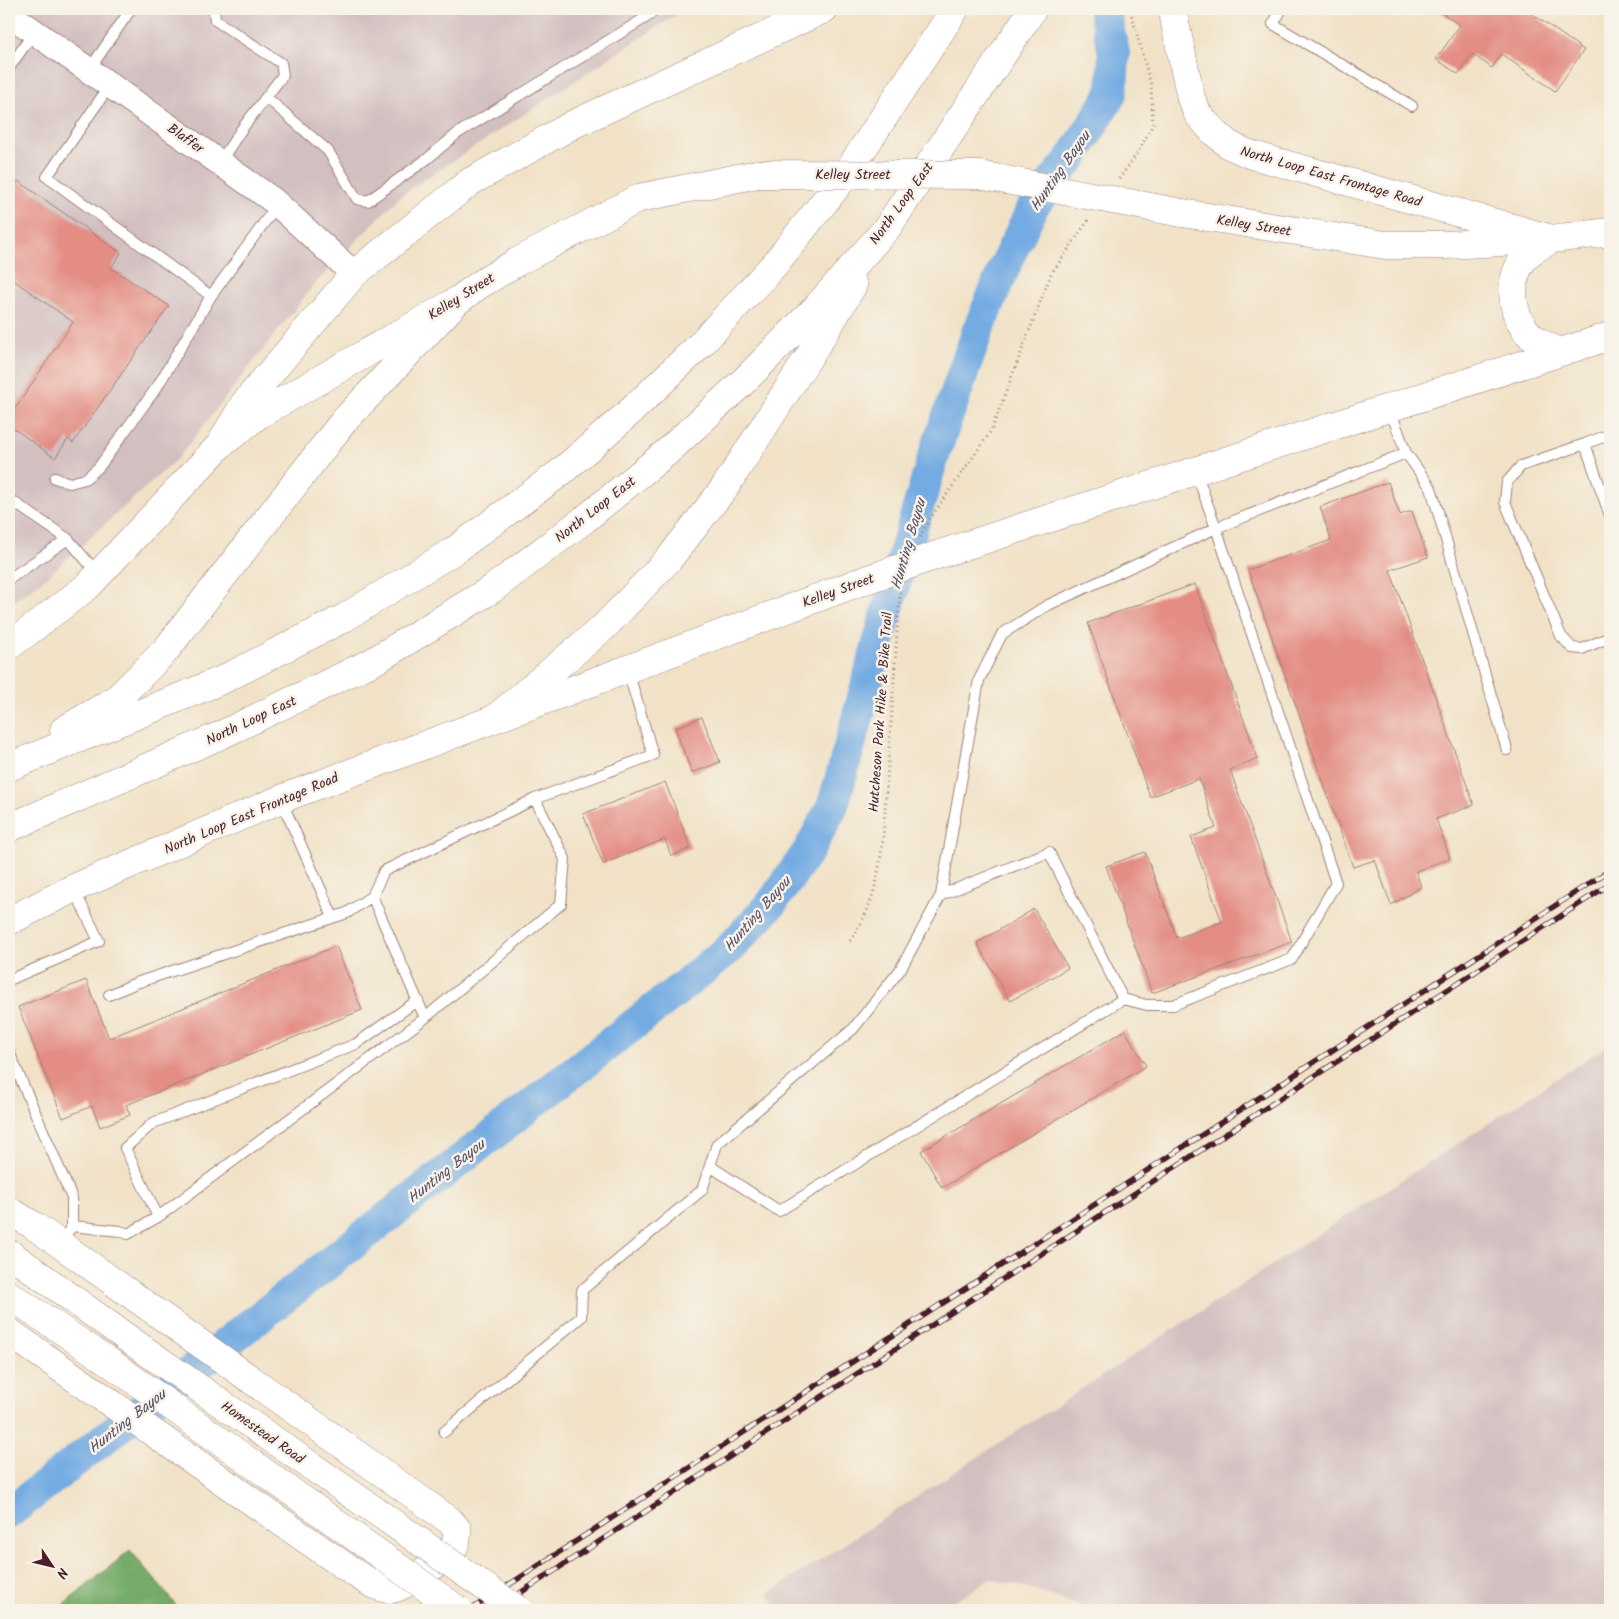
<svg xmlns="http://www.w3.org/2000/svg" width="1619" height="1619" viewBox="0 0 1619 1619" font-family="Kalam,sans-serif">
	<rect width="100%" height="100%" fill="#f7f3e8"/>
	<filter id="ink" filterUnits="userSpaceOnUse"><feTurbulence type="fractalNoise" baseFrequency=".02" numOctaves="2"/><feDisplacementMap in="SourceGraphic" scale="10" xChannelSelector="R" yChannelSelector="G"/><feConvolveMatrix kernelMatrix="1 2 1 2 8 2 1 2 1" color-interpolation-filters="sRGB"/></filter>
	<filter id="wash" filterUnits="userSpaceOnUse"><feTurbulence type="fractalNoise" baseFrequency=".0096" numOctaves="4" result="noise"/><feDisplacementMap in="SourceGraphic" scale="20" xChannelSelector="R" yChannelSelector="G"/><feGaussianBlur stdDeviation="1.12" result="paint"/><feColorMatrix in="noise" values="0 0 0 0 0 0 0 0 0 0 0 0 0 0 0 0 0 1.4 0 .05"/><feComposite in="paint" operator="in"/></filter>
	<g filter="url(#wash)">
		<rect width="100%" height="100%" fill="#f1e2c7"/>
		<path fill="#d2bfbf" d="M9 9H685L401 195 312 287 178 458 48 576 9 605Z
			M1610 1044V1610H1092L1033 1589 990 1579 942 1610H779L768 1594Z"/>
		<path fill="#74ab68" stroke="#5f654a" d="M130 1550 180 1610H57Z"/>
		<g fill="none" stroke-linecap="round" stroke-linejoin="round">
			<path stroke="#73abe2" stroke-width="32" d="M9 1513 683 986 729 949 771 904 809 850 833 805 890 601 933 458 978 330 1011 252 1034 205 1073 156 1112 93 1114 53 1104 9"/>
		</g>
		<g id="blocks">
			<path fill="#e38d84" d="M1436 9H1525L1584 50 1555 91 1501 54 1492 68 1472 54 1458 74 1436 59 1460 25Z
				M18 181 121 253 111 268 169 306 73 443 68 439 55 458 9 425V418L73 322 9 277V194Z
				M1388 482 1400 515 1412 511 1428 557 1390 570 1474 805 1436 819 1450 858 1416 871 1421 887 1391 905 1375 860 1353 867 1248 570 1331 540 1320 507Z
				M1195 584 1258 759 1230 770 1292 942 1152 993 1106 866 1145 852 1177 938 1222 922 1191 837 1216 828 1199 779 1150 797 1088 623Z
				M702 717 720 762 692 773 675 728Z
				M665 782 691 848 671 856 665 839 603 864 583 814Z
				M1034 909 1068 968 1010 1001 977 943Z
				M336 946 362 1010 126 1105 130 1115 100 1127 92 1106 63 1118 18 1007 86 980 109 1038Z
				M1125 1030 1146 1066 942 1188 921 1151Z"/>
		</g>
	</g>
	<g filter="url(#ink)">
		<use href="#blocks" fill-opacity="0" stroke="#9e8079" stroke-width="1"/>
		<g fill="none" stroke-linecap="round" stroke-linejoin="round">
			<g stroke="#9e8079" stroke-width="12">
				<path id="service" d="M214 9 215 20 281 63 283 75 241 130 220 162
					M1282 9 1273 24 1412 106
					M9 68 34 32
					M89 70 131 9
					M110 85 47 177 211 296 277 205
					M266 97 328 151 357 199 368 201 427 159 458 133 650 15 651 9
					M1610 434 1585 444 1610 516
					M1585 444 1521 466 1507 482 1505 502 1561 636 1572 648 1582 649 1610 637
					M1406 453 1431 488 1507 750
					M1196 472 1216 528 1406 453 1390 409
					M55 478 70 483 85 479 99 467 157 387 211 296
					M9 499 68 539 98 574
					M9 579 68 539
					M535 799 653 755 628 671
					M281 800 333 917
					M941 895 1049 852 1123 999
					M372 896 425 1018
					M9 980 99 941 74 889
					M9 1052 72 1198V1226
					M158 1217 125 1148 153 1123 356 1044 418 1000
					M60 1243 72 1226 120 1231 128 1234 158 1217 425 1018 561 904 565 859 535 799 384 871 372 896 347 913 136 983 109 995
					M444 1432 581 1317 582 1290 702 1190 717 1144 853 1029 900 970 941 895 979 680 1002 634 1046 606 1216 528 1336 883 1292 959 1173 1005H1147L1123 999 779 1211 710 1166"/>
			</g>
			<g stroke="#9e8079" stroke-width="27">
				<path id="tertiary" d="M9 14 274 201 354 274"/>
			</g>
			<g stroke="#9e8079" stroke-width="29">
				<path id="secondary" d="M1172 9 1191 98 1198 114 1213 131 1229 145 1249 154 1552 239
					M1182 213 1385 245H1446L1552 239 1610 232
					M1552 239C1546 243 1538 246 1532 251 1506 271 1508 314 1531 336 1539 344 1550 348 1561 352
					M220 445 258 415 457 301 479 285 517 262 639 198 758 174
					M940 554 1610 336
					M9 646 88 586 220 445 244 404 354 274
					M9 921 74 888 281 799 857 583
					M9 1211 33 1225 449 1520 457 1529C457 1537 457 1544 451 1551 444 1559 402 1589 392 1589 378 1589 364 1579 353 1572L9 1332
					M9 1253 127 1338
					M9 1295 102 1357"/>
			</g>
			<g stroke="#9e8079" stroke-width="29">
				<path id="motorway" d="M354 274 470 182 574 124 824 9
					M498 716 605 626 669 559 725 487 826 330 853 285
					M64 730 117 699 165 651 343 422 457 301
					M9 767 222 680 344 618 455 550 561 472 630 412 700 345 774 265 845 176 955 9
					M9 828 223 734 374 661 492 589 585 519 667 452 744 381 816 308 887 228 1033 9"/>
			</g>
			<path stroke="#9e8079" stroke-width="3" stroke-dasharray="1 4" stroke-linecap="butt" d="M1119 179 1140 149 1153 124 1151 85 1130 9
				M920 537 929 520 991 431 1051 274 1090 218
				M850 941C874 906 878 879 883 838L900 592"/>
			<use href="#service" stroke="#fff" stroke-width="10"/>
			<use href="#tertiary" stroke="#fff" stroke-width="25"/>
			<use href="#secondary" stroke="#fff" stroke-width="28"/>
			<use href="#motorway" stroke="#fff" stroke-width="28"/>
			<g stroke="#4a1f2b" stroke-width="5.5">
				<path id="rail" d="M470 1610 1610 870
					M494 1610 1610 884"/>
			</g>
			<use href="#rail" stroke="#f7f3e8" stroke-width="4" stroke-dasharray="11" stroke-linecap="butt"/>
			<g stroke="#9e8079" stroke-width="29" stroke-linecap="butt">
				<path id="secondary-bridge" d="M758 174 979 175 1182 213
					M857 583 940 554
					M127 1338 518 1610
					M102 1357 458 1610"/>
			</g>
			<use href="#secondary-bridge" stroke="#fff" stroke-width="28"/>
		</g>
	</g>
	<g text-anchor="middle" stroke-width="5" stroke-linejoin="round" paint-order="stroke">
		<g font-size="14" fill="#4a1f2b" stroke="#f7f3e8">
			<text transform="translate(186 138) rotate(35)" y="5">Blaffer</text>
			<text x="853" y="179">Kelley Street</text>
			<text transform="translate(1331 176) rotate(16)" y="5">North Loop East Frontage Road</text>
			<text transform="translate(901 203) rotate(-54)" y="5">North Loop East</text>
			<text transform="translate(1254 225) rotate(9)" y="5">Kelley Street</text>
			<text transform="translate(461 296) rotate(-32)" y="5">Kelley Street</text>
			<text transform="translate(595 509) rotate(-38)" y="5">North Loop East</text>
			<text transform="translate(838 590) rotate(-20)" y="5">Kelley Street</text>
			<text transform="translate(880 712) rotate(-86)" y="5">Hutcheson Park Hike &amp; Bike Trail</text>
			<text transform="translate(251 720) rotate(-25)" y="5">North Loop East</text>
			<text transform="translate(251 813) rotate(-23)" y="5">North Loop East Frontage Road</text>
			<text transform="translate(263 1432) rotate(35)" y="5">Homestead Road</text>
		</g>
		<g font-size="15" font-style="italic" fill="#58506b" stroke="#f7f3e8">
			<text transform="translate(1060 171) rotate(-55)" y="5">Hunting Bayou</text>
			<text transform="translate(908 544) rotate(-74)" y="5">Hunting Bayou</text>
			<text transform="translate(757 914) rotate(-49)" y="5">Hunting Bayou</text>
			<text transform="translate(446 1171) rotate(-38)" y="5">Hunting Bayou</text>
			<text transform="translate(127 1421) rotate(-38)" y="5">Hunting Bayou</text>
		</g>
	</g>
	<rect width="1619" height="1619" fill="none" stroke="#f7f3e8" stroke-width="30"/>
	<g transform="translate(52 1566) rotate(125)" stroke="#f7f3e8" stroke-width="4" paint-order="stroke">
	<path d="M0-4L9 19L0 12L-9 19Z" fill="#4a1f2b"/>
	<text y="-8" font-size="14" font-weight="bold" text-anchor="middle" fill="#4a1f2b">N</text>
	</g>
</svg>
